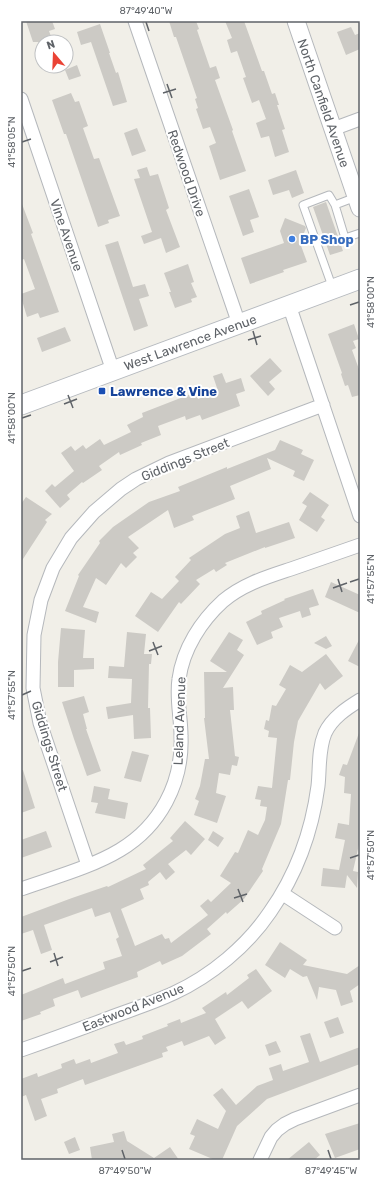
<svg xmlns="http://www.w3.org/2000/svg" width="381" height="1181" viewBox="0 0 381 1181" font-family="Rubik,sans-serif">
	<rect width="100%" height="100%" fill="#f1efe8"/>
	<path fill="#cccac5" d="M26 21H52L55 29 49 31 53 42H33Z
		M169 21H196L199 29 197 30 210 68 216 66 220 78 215 80 233 130 232 131 246 171 220 180 209 146 216 143 210 127 203 129 196 109 198 108 195 99 197 98 176 37H174Z
		M225 21H244L262 71H264L272 94 275 93 279 105H277L285 129 282 130 289 152 275 157 269 136 261 138 256 123 266 119 259 100 252 103 243 78 246 77 237 51 231 53 227 40 232 38Z
		M100 24 110 53H109L116 73 118 72 127 102 113 106 91 42 81 45 77 32Z
		M351 27 355 35 360 33V49L346 55 337 32Z
		M77 65 81 76 69 80 65 70Z
		M71 93 75 102 79 101 88 126 83 128 94 159 99 158 120 216 108 220 109 223 98 227 66 134H64L52 100Z
		M137 128 146 151 132 156 124 133Z
		M147 167 150 176 158 174 169 208 166 210 180 247 166 253 161 238 144 244 141 236 152 232 134 179 140 178 137 170Z
		M296 170 304 193 292 198 289 190 273 195 268 180Z
		M249 189 259 217 250 220 254 232 243 236 229 196Z
		M326 202 343 251 330 255 313 207Z
		M21 204H22L33 233 31 234 59 312 40 318 38 313 27 317 21 297V294L35 289 24 259 21 260Z
		M285 218 305 226 306 228 300 243 307 262 283 270 284 272 250 284 241 258 284 243 280 231Z
		M118 241 133 287 145 284 149 296 139 299 148 326 134 331 105 245Z
		M188 264 194 282 191 283 197 297 191 299 192 302 175 308 169 292H171L164 273Z
		M354 324 359 339 353 341 356 348 352 350 360 372V395L352 397 348 385 345 386 341 374 342 373 328 334Z
		M65 327 71 341 42 352 37 338Z
		M270 358 282 371 269 382 275 389 268 396 250 376Z
		M222 373 226 383 241 378 245 391 236 394 240 406 202 420 200 415 186 420 185 416 158 426 161 435 141 443 142 445 120 455 119 452 99 466 102 470 83 483 82 482 67 495 70 499 60 508 45 491 52 484 55 487 74 471 61 453 71 446 75 451 83 445 86 449 100 439 104 445 131 432 127 425 143 417 142 413 196 392 198 399 218 391 213 376Z
		M280 440 303 450 301 454 314 460 304 481 293 476 295 471 267 458 271 469 230 486 235 499 192 516 194 520 174 528 168 510 128 537 139 548 133 553 137 557 126 568 121 563 106 585 96 578 83 607 99 612 96 623 65 611 79 576 78 575 100 543 99 541 113 527 149 502 180 491 178 487 227 467V469L275 450Z
		M310 492 329 505 321 517 325 520 317 532 299 520 307 506 302 503Z
		M26 497 52 514 45 520 47 522 21 562V504Z
		M249 511 256 533 289 522 295 538 265 548V547L225 563 227 565 216 572 214 569 196 580 200 584 181 604 179 602 158 632 135 616 151 592 162 599 179 581 175 577 191 560 189 558 225 534 240 528 236 516Z
		M331 582 360 595V613L325 597Z
		M313 589 319 605 309 608 311 615 302 618 300 611 279 618 283 627 271 632 273 638 257 645 246 622 262 614 261 611 285 600 284 599Z
		M61 628 85 630 83 658H94V669L74 670V687H58V662Z
		M127 632 146 634 144 654H152L151 664H149L148 708H150L151 738 134 739 133 715 108 719 106 707 131 703 132 679 108 678 109 666 124 667Z
		M229 632 243 640 237 650 244 655 223 688 233 687 234 710H230L235 756 239 757 237 766 232 765 230 775 219 773 216 793 226 796 217 823 194 815 199 801 195 799 200 786 205 759H209L204 718H205L204 672H227L210 661Z
		M326 636 332 646 326 649 314 643Z
		M360 638V667L348 661Z
		M326 654 343 676 325 690 320 683 298 721 294 742 290 780H288L281 824 262 869 263 871 244 899 227 914 226 912 207 929 211 934 182 956 162 965 160 961 137 972 138 977 81 998 78 990 53 999 55 1006 40 1012 41 1014 21 1021V995L63 978 65 984 105 969 103 962 122 956 116 939 119 937 110 912 95 917 92 908 44 925 52 950 41 954 33 930 21 934V917L72 898 107 886 108 887 146 869 143 865 173 841 170 838 185 821 205 839 191 855 186 850 168 864 175 872 166 880 160 872 148 882 149 885 140 889 144 899 121 909 135 946 162 934 165 939 169 938 171 943 208 915 200 906 208 899 211 902 231 883 220 876 235 852 238 853 248 830 258 835 265 820 267 807 260 806 261 800 255 799 258 786 272 788 277 738 268 737 269 731 264 729 266 720 269 721 272 705 276 706 286 689 279 685 290 665 302 672Z
		M84 696 89 712 83 714 87 729H86L101 771 87 776 74 739 62 702Z
		M359 733 360 840 353 871 358 872 357 888 347 875 345 888 321 886 323 868 339 870 345 840 335 838 338 823 349 825 351 794 344 793 345 777 339 775 343 764 347 765Z
		M132 751 149 755 141 782 124 778Z
		M21 770H23L35 808 21 813Z
		M94 786 110 789 108 799 128 803 125 819 95 813 98 803 91 802Z
		M46 831 52 847 21 858V840Z
		M213 831 224 838 218 847 208 840Z
		M280 942 307 960 303 965 347 974 360 965V984L350 991 353 1002 341 1006 336 990 319 987 317 1000 307 976 303 977 290 969 285 978 265 965Z
		M256 969 272 991 248 1009 242 1001 215 1019 226 1038 215 1045 209 1036 184 1046 182 1041 166 1047 168 1051 162 1053 163 1057 85 1085 83 1079 57 1089 58 1093 41 1099 47 1116 35 1121 26 1095 21 1097V1079L37 1073 38 1077 62 1068 61 1064 74 1059 76 1064 90 1059 91 1063 118 1053 114 1044 124 1041 126 1045 143 1039 142 1036 168 1026 167 1024 180 1019 181 1023 206 1013 202 1008 226 992 227 995 249 978 247 975Z
		M338 1017 344 1033 330 1038 324 1022Z
		M310 1033 320 1062 360 1047V1064L267 1099 237 1126 222 1160H215L189 1149 195 1136 190 1134 197 1119 218 1129 226 1111 213 1095 222 1088 236 1105 257 1086 273 1080 269 1068 281 1064 283 1071 309 1062 300 1036Z
		M276 1041 281 1052 269 1056 265 1045Z
		M360 1123V1149L335 1158 325 1134Z
		M124 1131 127 1141 154 1158 170 1147 179 1160H92L90 1147 114 1142 112 1134Z
		M75 1137 80 1150 69 1154 64 1142Z
		M309 1142 320 1155 314 1160H287Z"/>
	<g fill="none" stroke-linecap="round" stroke-linejoin="round">
		<g stroke="#b5b8bc" stroke-width="9">
			<path id="service" d="M356 197 335 205 345 238 360 233
				M333 289 303 205 329 195 335 205"/>
		</g>
		<g stroke="#b5b8bc" stroke-width="15">
			<path id="minor" d="M135 21 239 324
				M21 99 113 371
				M333 129 360 119
				M289 305 360 516
				M88 865 40 723 33 688 34 635 41 600 53 568 71 538 94 512 121 489 136 479 169 463 323 405
				M21 889C52 878 92 867 120 850 160 826 183 783 181 736 181 717 176 698 179 679 183 649 201 621 223 601 243 584 267 577 291 569 314 561 337 553 360 545
				M283 894 335 928
				M21 1050C50 1040 80 1029 109 1018 130 1010 153 1003 174 993 211 976 247 946 270 912 296 875 312 831 318 786 320 768 318 750 325 733 332 718 347 708 360 700
				M260 1160 271 1137 277 1130 285 1124 295 1119 360 1095"/>
		</g>
		<g stroke="#b5b8bc" stroke-width="19">
			<path id="tertiary" d="M296 21 360 208"/>
		</g>
		<g stroke="#b6babf" stroke-width="21">
			<path id="secondary" d="M21 405 360 279"/>
		</g>
		<use href="#service" stroke="#fff" stroke-width="7"/>
		<use href="#minor" stroke="#fff" stroke-width="13"/>
		<use href="#tertiary" stroke="#fff" stroke-width="17"/>
		<use href="#secondary" stroke="#fff" stroke-width="19"/>
	</g>
	<path fill="none" stroke="#5f6368" stroke-width="1.5" d="M146 22 149 31M167 84 172 98M163 93 176 89M22 142 31 139M350 305 359 302M253 331 257 345M248 340 261 336M68 395 73 408M64 404 77 399M22 418 31 415M338 579 342 592M350 582 359 579M333 588 347 583M153 642 158 655M149 651 162 646M22 695 31 691M350 858 359 855M238 889 243 902M234 898 247 894M54 953 58 966M50 962 63 957M22 971 31 968M122 1150 125 1159M328 1150 331 1159"/>
	<circle fill="#3f7fe0" stroke="#fff" stroke-width="1.5" cx="292" cy="239" r="4"/>
	<rect fill="#1a4fb4" stroke="#fff" stroke-width="1.5" x="98" y="387" width="8" height="8" rx="2"/>
	<g text-anchor="middle" stroke-width="4" stroke-linejoin="round" paint-order="stroke">
		<g font-size="13" fill="#5f6368" stroke="#fff">
			<text transform="translate(324 103) rotate(71)" y="5">North Canfield Avenue</text>
			<text transform="translate(187 173) rotate(71)" y="5">Redwood Drive</text>
			<text transform="translate(67 235) rotate(71)" y="5">Vine Avenue</text>
			<text transform="translate(190 342) rotate(-20)" y="5">West Lawrence Avenue</text>
			<text transform="translate(185 459) rotate(-22)" y="5">Giddings Street</text>
			<text transform="translate(179 721) rotate(-88)" y="5">Leland Avenue</text>
			<text transform="translate(50 746) rotate(73)" y="5">Giddings Street</text>
			<text transform="translate(133 1007) rotate(-22)" y="5">Eastwood Avenue</text>
		</g>
		<g font-size="13" font-weight="bold" fill="#366cbe" stroke="#fff" text-anchor="start">
			<text x="300" y="244">BP Shop</text>
		</g>
		<g font-size="13" font-weight="bold" fill="#164399" stroke="#fff" text-anchor="start">
			<text x="110" y="396">Lawrence &amp; Vine</text>
		</g>
	</g>
	<rect width="381" height="1181" fill="none" stroke="#ffffff" stroke-width="44"/>
	<g transform="translate(54 54) rotate(341)"><circle r="19" fill="#ffffff" stroke="#bfc1c3"/>
	<path d="M0-3L7 15L0 10L-7 15Z" fill="#ea4335"/>
	<text y="-6" font-size="11" font-weight="bold" text-anchor="middle" fill="#5f6368">N</text>
	</g>
	<rect x="22" y="22" width="337" height="1137" fill="none" stroke="#5f6368" stroke-width="1.5"/>
	<g font-size="10" text-anchor="middle" fill="#5f6368">
		<text x="146" y="14">87°49'40"W</text>
		<text transform="translate(11 142) rotate(-90)" y="4">41°58'05"N</text>
		<text transform="translate(370 302) rotate(-90)" y="4">41°58'00"N</text>
		<text transform="translate(11 418) rotate(-90)" y="4">41°58'00"N</text>
		<text transform="translate(370 579) rotate(-90)" y="4">41°57'55"N</text>
		<text transform="translate(11 695) rotate(-90)" y="4">41°57'55"N</text>
		<text transform="translate(370 855) rotate(-90)" y="4">41°57'50"N</text>
		<text transform="translate(11 971) rotate(-90)" y="4">41°57'50"N</text>
		<text x="125" y="1174">87°49'50"W</text>
		<text x="331" y="1174">87°49'45"W</text>
	</g>
</svg>
